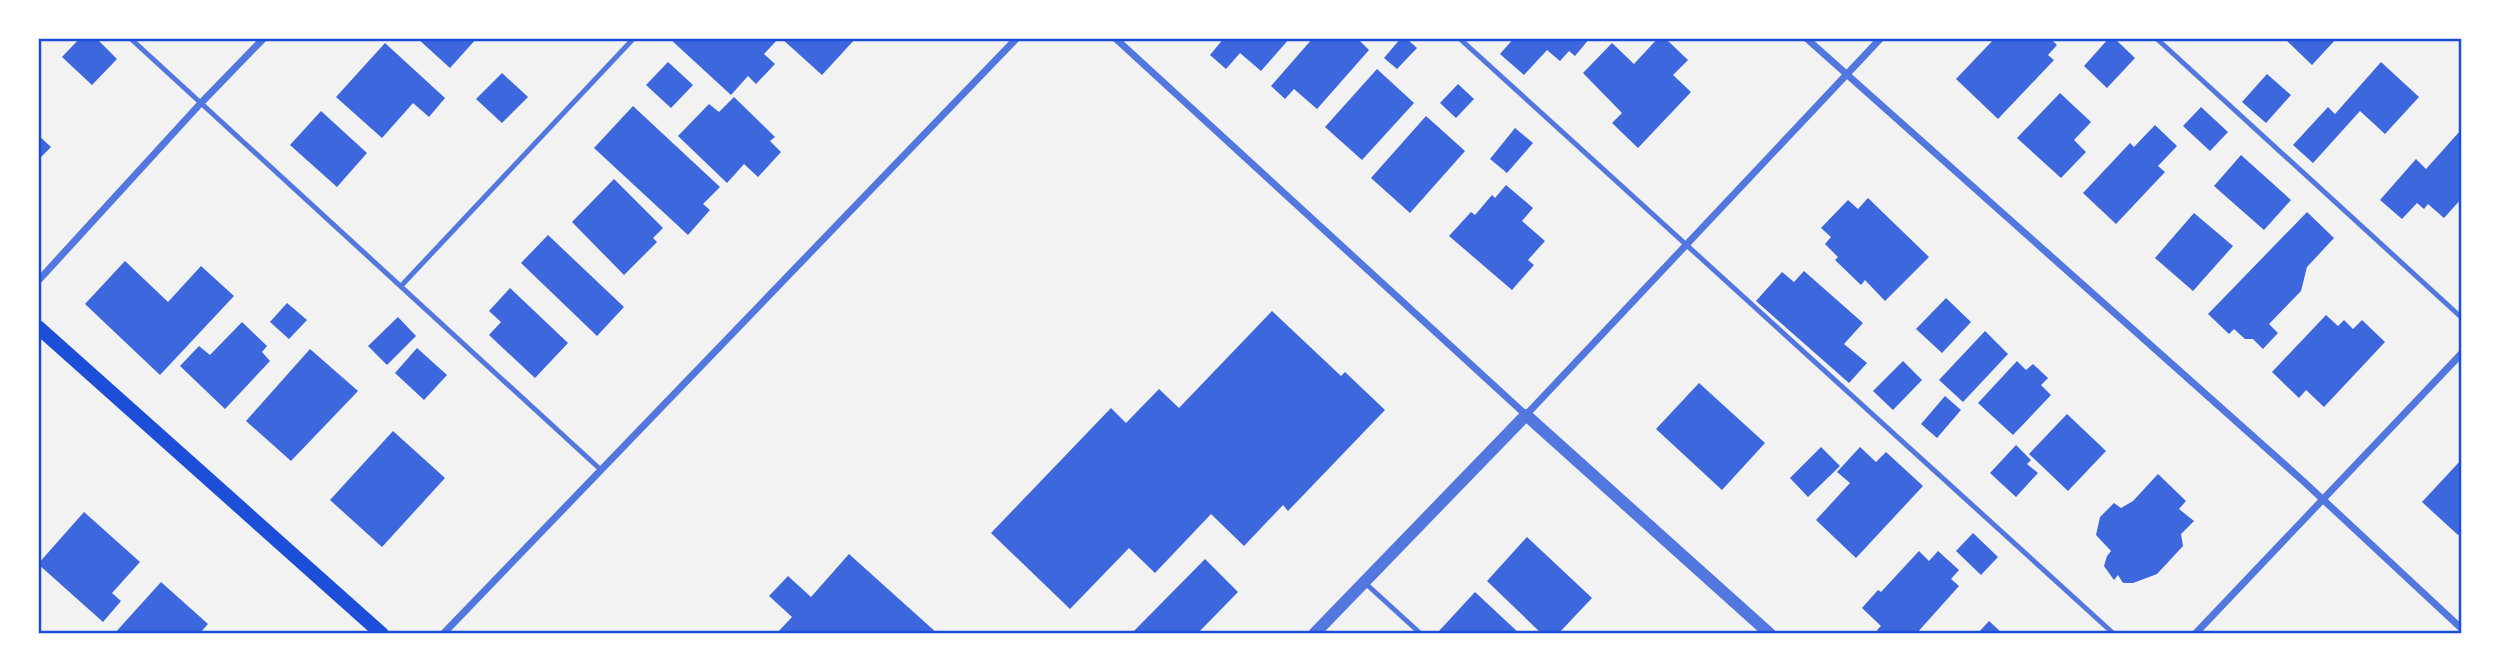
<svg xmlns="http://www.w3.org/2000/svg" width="2500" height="672" viewBox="0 0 2500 672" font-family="'Crimson Pro',serif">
	<rect width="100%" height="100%" fill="#f2f2f2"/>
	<path fill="#3d67dc" d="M80 38H96L117 59 92 85 62 57Z
		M417 38H477L450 68Z
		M669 38H779L764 54 775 64 756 84 748 76 731 95Z
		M781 38H856L822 75Z
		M1224 38H1290L1261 71 1240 53 1226 69 1210 55Z
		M1313 38H1357L1369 50 1317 109 1294 89 1285 99 1271 86Z
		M1401 38H1406L1417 48 1397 69 1384 58Z
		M1514 38H1590L1575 56 1569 51 1560 61 1547 50 1524 75 1500 54Z
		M1658 38H1665L1688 60 1673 75 1691 92 1638 148 1612 123 1622 113 1583 73 1612 43 1634 64Z
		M1995 38H2050L2057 45 2048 55 2054 60 1998 119 1956 79Z
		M2109 38H2114L2135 58 2107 88 2084 66Z
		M2284 38H2337L2312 65Z
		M385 43 445 98 429 117 413 103 382 138 336 97Z
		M668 62 693 85 671 108 646 85Z
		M2381 62 2419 97 2385 134 2360 111 2313 163 2293 145 2328 107 2335 114Z
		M1377 69 1414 103 1362 160 1325 127Z
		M502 73 528 97 502 123 476 99Z
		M2267 74 2291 95 2266 123 2242 102Z
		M1458 84 1474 99 1456 118 1440 103Z
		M2060 93 2091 122 2074 140 2086 152 2061 178 2017 138Z
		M734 97 775 137 770 141 781 152 758 177 744 164 727 183 678 136 709 104 719 112Z
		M633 106 720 187 703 204 710 210 688 235 594 148Z
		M2201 107 2228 132 2210 151 2183 126Z
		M321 111 367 153 337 187 290 145Z
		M1426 116 1465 151 1410 213 1371 178Z
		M2155 125 2177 146 2158 166 2165 172 2116 224 2083 193 2130 143 2134 147Z
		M1515 128 1533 143 1507 173 1490 159Z
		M2460 131 2462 198 2444 218 2428 204 2424 209 2417 203 2402 219 2380 200 2416 159 2426 169Z
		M38 135 51 147 38 160Z
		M2241 155 2291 200 2264 230 2214 186Z
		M614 179 663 228 653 238 657 242 624 275 572 222Z
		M1506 185 1533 208 1522 221 1545 241 1528 260 1534 265 1512 290 1449 236 1471 212 1475 215 1492 195 1495 198Z
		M1868 198 1929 257 1885 301 1865 280 1861 285 1835 260 1838 257 1825 244 1831 237 1821 228 1848 200 1858 209Z
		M2307 212 2334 238 2307 267 2301 291 2269 324 2278 333 2263 349 2253 339H2245L2234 329 2229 334 2208 314Z
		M2194 213 2233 246 2193 291 2155 258Z
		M548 235 624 307 597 336 521 263Z
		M125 261 168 302 201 266 234 296 160 375 85 304Z
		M1804 271 1863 323 1844 344 1867 363 1849 383 1756 301 1782 272 1794 282Z
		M510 288 568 343 535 378 489 335 501 322 489 311Z
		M1946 298 1971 322 1942 353 1916 329Z
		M287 303 307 320 289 339 270 322Z
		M1272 311 1341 376 1345 372 1385 410 1288 511 1283 505 1244 546 1211 514 1155 573 1129 548 1070 609 991 533 1111 408 1126 423 1159 389 1179 408Z
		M2326 315 2338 326 2344 320 2353 329 2362 320 2385 342 2324 407 2306 390 2299 398 2272 372Z
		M398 317 416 336 387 365 368 346Z
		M242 322 267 346 262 352 270 361 225 409 180 366 199 346 210 355Z
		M1985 331 2008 354 1963 402 1939 380Z
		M417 348 447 375 424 400 395 373Z
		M310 349 358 391 291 461 246 421Z
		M1903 361 1922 380 1893 410 1873 391Z
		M2017 361 2026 370 2033 364 2048 378 2041 385 2051 395 2013 435 1978 403Z
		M1699 383 1765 443 1722 490 1656 429Z
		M1945 396 1961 410 1937 438 1921 424Z
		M2067 414 2106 451 2068 491 2029 454Z
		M393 431 445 478 382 547 330 500Z
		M2016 445 2031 460 2027 464 2038 473 2016 497 1990 473Z
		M1821 447 1840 466 1808 497 1790 478Z
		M1860 447 1876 462 1886 452 1923 486 1856 558 1816 520 1850 483 1837 472Z
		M2462 459V531L2458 535 2422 502Z
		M2158 474 2186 501 2179 509 2194 521 2181 534 2183 546 2157 574 2133 583H2123L2118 575 2114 580 2104 566 2107 556 2111 551 2096 535 2100 517 2114 503 2121 508 2133 501Z
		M84 512 140 562 112 593 121 601 103 622 38 564Z
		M1973 533 1998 557 1981 575 1956 551Z
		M1527 537 1592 598 1558 634H1542L1487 581Z
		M1919 551 1929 561 1938 551 1959 570 1951 579 1959 586 1916 634H1880L1877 630 1881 626 1862 608 1878 590 1881 592Z
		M849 554 938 634H776L792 617 769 596 788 576 811 597Z
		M1205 559 1238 592 1197 634H1131Z
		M161 582 208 624 199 634H114Z
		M1475 592 1520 634H1442L1439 631Z
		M1989 621 2003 634H1977Z"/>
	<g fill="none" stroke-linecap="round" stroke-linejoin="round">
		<path stroke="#5277de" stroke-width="5" d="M130 38 601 470
			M1459 38 2114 634
			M2156 38 2462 318
			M401 286 634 38
			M1364 582 1421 634"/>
		<path stroke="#5277de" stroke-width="7" d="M1115 38 1526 415 1881 38
			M1806 38 2302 480 2462 629
			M38 281 200 104 264 38
			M443 634 1017 38
			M2195 634 2462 353"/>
		<path stroke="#5277de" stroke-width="12" d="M1314 634 1526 415 1770 634"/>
		<path stroke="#1d4ed8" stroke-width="14" d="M38 327 382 634"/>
	</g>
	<rect width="2500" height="672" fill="none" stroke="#ffffff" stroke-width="80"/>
	<rect x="40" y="40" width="2420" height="592" fill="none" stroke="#1d4ed8" stroke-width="2.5"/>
</svg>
